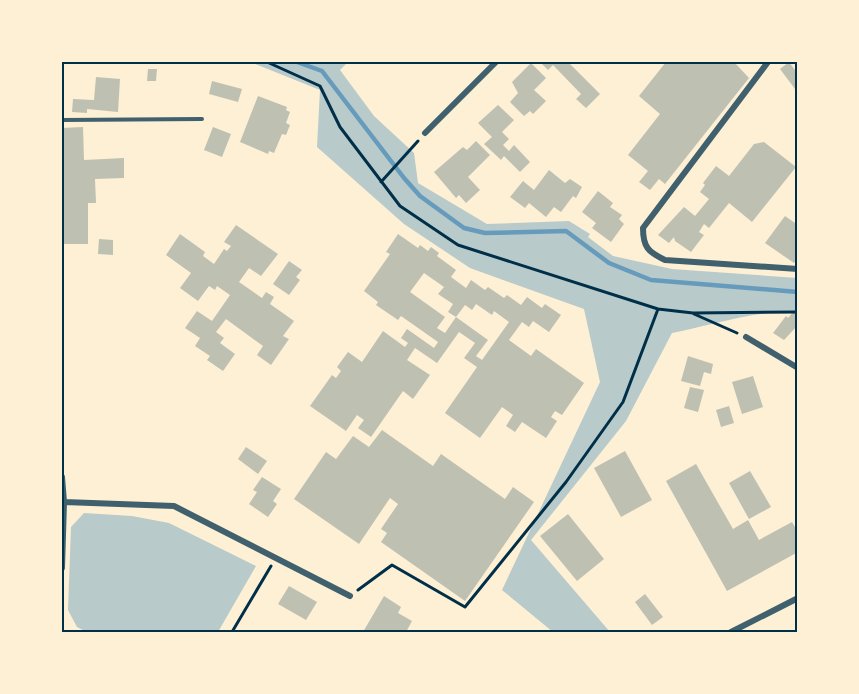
<svg xmlns="http://www.w3.org/2000/svg" width="859" height="694" viewBox="0 0 859 694" font-family="Lato,sans-serif">
	<rect width="100%" height="100%" fill="#fdf0d5"/>
	<path fill="#b9caca" d="M250 62H348L340 70 374 116 414 153 418 183 487 224 569 221 590 234 588 237 613 256 672 269 797 278V312C762 309 707 326 672 333L626 421 531 540 610 632H553L502 590 600 382 584 309 470 268 404 224 317 147 320 90Z
		M84 513 132 516 169 523 256 566 218 632H87L77 627 68 610 71 527Z"/>
	<g fill="none" stroke-linecap="round" stroke-linejoin="round">
		<path stroke="#669bbc" stroke-width="4.5" d="M297 62 322 71 404 178 420 196 464 228 485 233 566 231 609 263 651 280 798 292"/>
	</g>
	<path fill="#bec0b2" fill-rule="evenodd" d="M540 62H568L600 94 586 108 576 99 581 94 553 65 548 70Z
		M666 62H734L749 78 665 184 659 179 650 190 639 182 648 171 628 155 660 114 639 96Z
		M789 62 798 74V93L780 69Z
		M531 63 546 78 534 90 546 101 533 114 530 111 524 116 510 102 518 93 512 82Z
		M148 69H157L156 81H147Z
		M96 77 120 79 118 112 87 109V113L72 112 73 99 94 100Z
		M212 81 242 89 238 102 209 94Z
		M258 96 287 107 286 110 290 112 286 123 290 125 286 135 282 134 274 153 269 151 268 154 240 142Z
		M498 105 514 120 502 132 509 139 503 145 509 151 514 145 530 162 520 172 504 156 501 160 484 144 492 137 478 123Z
		M83 127 84 160 124 158V178L95 179 96 203H88V244H62V128Z
		M213 127 231 134 222 157 204 150Z
		M476 141 490 155 468 177 480 190 466 203 459 195 456 198 434 172 463 147 467 150Z
		M764 142 796 167 752 222 729 203 709 228 704 224 699 232 704 235 691 252 675 241 674 237 669 243 658 235 684 207 695 216 709 199 700 192 705 185 703 183 716 166 729 176 754 144Z
		M549 170 565 183 570 179 582 187 576 198 573 196 561 212 554 207 546 217 529 203 525 208 510 197 523 181 534 190Z
		M598 191 613 203 610 207 622 215 619 219 624 224 611 242 592 228 596 223 582 212Z
		M785 216 798 225V258L794 263 765 243Z
		M236 225 278 254 261 276 249 268 239 282 262 298 266 292 274 297 270 304 294 321 283 336 289 339 271 365 257 355 263 346 226 319 216 332 224 338 220 343 235 354 223 371 207 360 210 356 195 346 200 338 185 328 197 311 212 321 230 295 217 286 215 290 209 286 198 301 180 288 191 273 166 255 180 234 205 252 203 256 214 264 224 249 227 251 231 246 224 242Z
		M398 234 418 248 420 245 428 251 431 247 439 253 437 256 456 270 451 277 466 288 471 280 485 290 488 287 504 298 507 295 521 305 527 297 542 308 545 304 561 315 549 332 533 321 529 327 522 322 509 340 531 356 536 349 584 383 562 415 555 411 551 417 557 421 546 438 522 422 515 432 506 426 513 415 502 407 480 438 445 413 477 367 464 358 475 343 459 332 437 363 415 348 407 360 430 375 413 399 403 391 371 437 358 428 364 420 357 415 346 431 310 406 332 375 336 378 341 371 337 367 348 352 362 362 383 331 405 347 408 343 401 338 407 329 434 348 438 342 401 316 398 320 376 305 378 302 364 291 390 254 386 252ZM424 273 444 287 438 294 453 304 448 312 456 317 465 305 472 310 476 304 492 315 494 311 509 322 482 360 476 356 488 340 456 317 445 333 437 328 445 317 410 292Z
		M99 239 113 240V255L98 254Z
		M289 261 302 270 296 277 300 280 289 295 273 284Z
		M793 312 798 316V325L784 340 773 333 786 316 788 318Z
		M688 356 713 364 711 374 704 372 700 386 681 381Z
		M753 376 763 407 742 414 732 382Z
		M690 387 704 390 698 412 684 408Z
		M729 406 734 423 721 427 716 410Z
		M382 430 433 466 441 454 505 499 513 487 534 502 465 601 381 542 387 533 381 529 398 504 390 498 359 544 294 499 326 452 336 459 353 436 369 447Z
		M246 447 267 461 258 474 238 459Z
		M625 451 652 500 621 517 594 468Z
		M696 464 733 529 748 520 759 540 792 522 798 532V552L727 591 666 481Z
		M750 471 771 507 749 519 729 483Z
		M262 477 281 489 273 501 277 504 268 517 249 504 257 492 253 490Z
		M568 514 604 559 577 581 540 536Z
		M289 586 317 602 306 620 278 604Z
		M645 594 663 617 652 625 635 602Z
		M384 596 401 607 398 613 412 621 406 632H363Z"/>
	<g fill="none" stroke-linecap="round" stroke-linejoin="round">
		<path stroke="#003049" stroke-width="3" d="M267 62 320 86 340 127 400 206 458 245 658 309 693 313 798 312
			M381 182 418 141
			M694 314 737 333
			M358 590 392 565 465 607 566 482 623 402 658 309
			M232 632 271 566"/>
		<path stroke="#3f606c" stroke-width="4" d="M62 120 202 119"/>
		<path stroke="#3f606c" stroke-width="6" d="M768 62 643 228C643 247 648 252 665 260L798 269
			M425 133 496 62
			M746 337 798 368
			M62 477 64 502 62 568
			M64 502 174 506 350 596
			M731 632 798 598"/>
	</g>
	<rect width="859" height="694" fill="none" stroke="#fdf0d5" stroke-width="126"/>
	<rect x="63" y="63" width="733" height="568" fill="none" stroke="#003049" stroke-width="2"/>
</svg>
